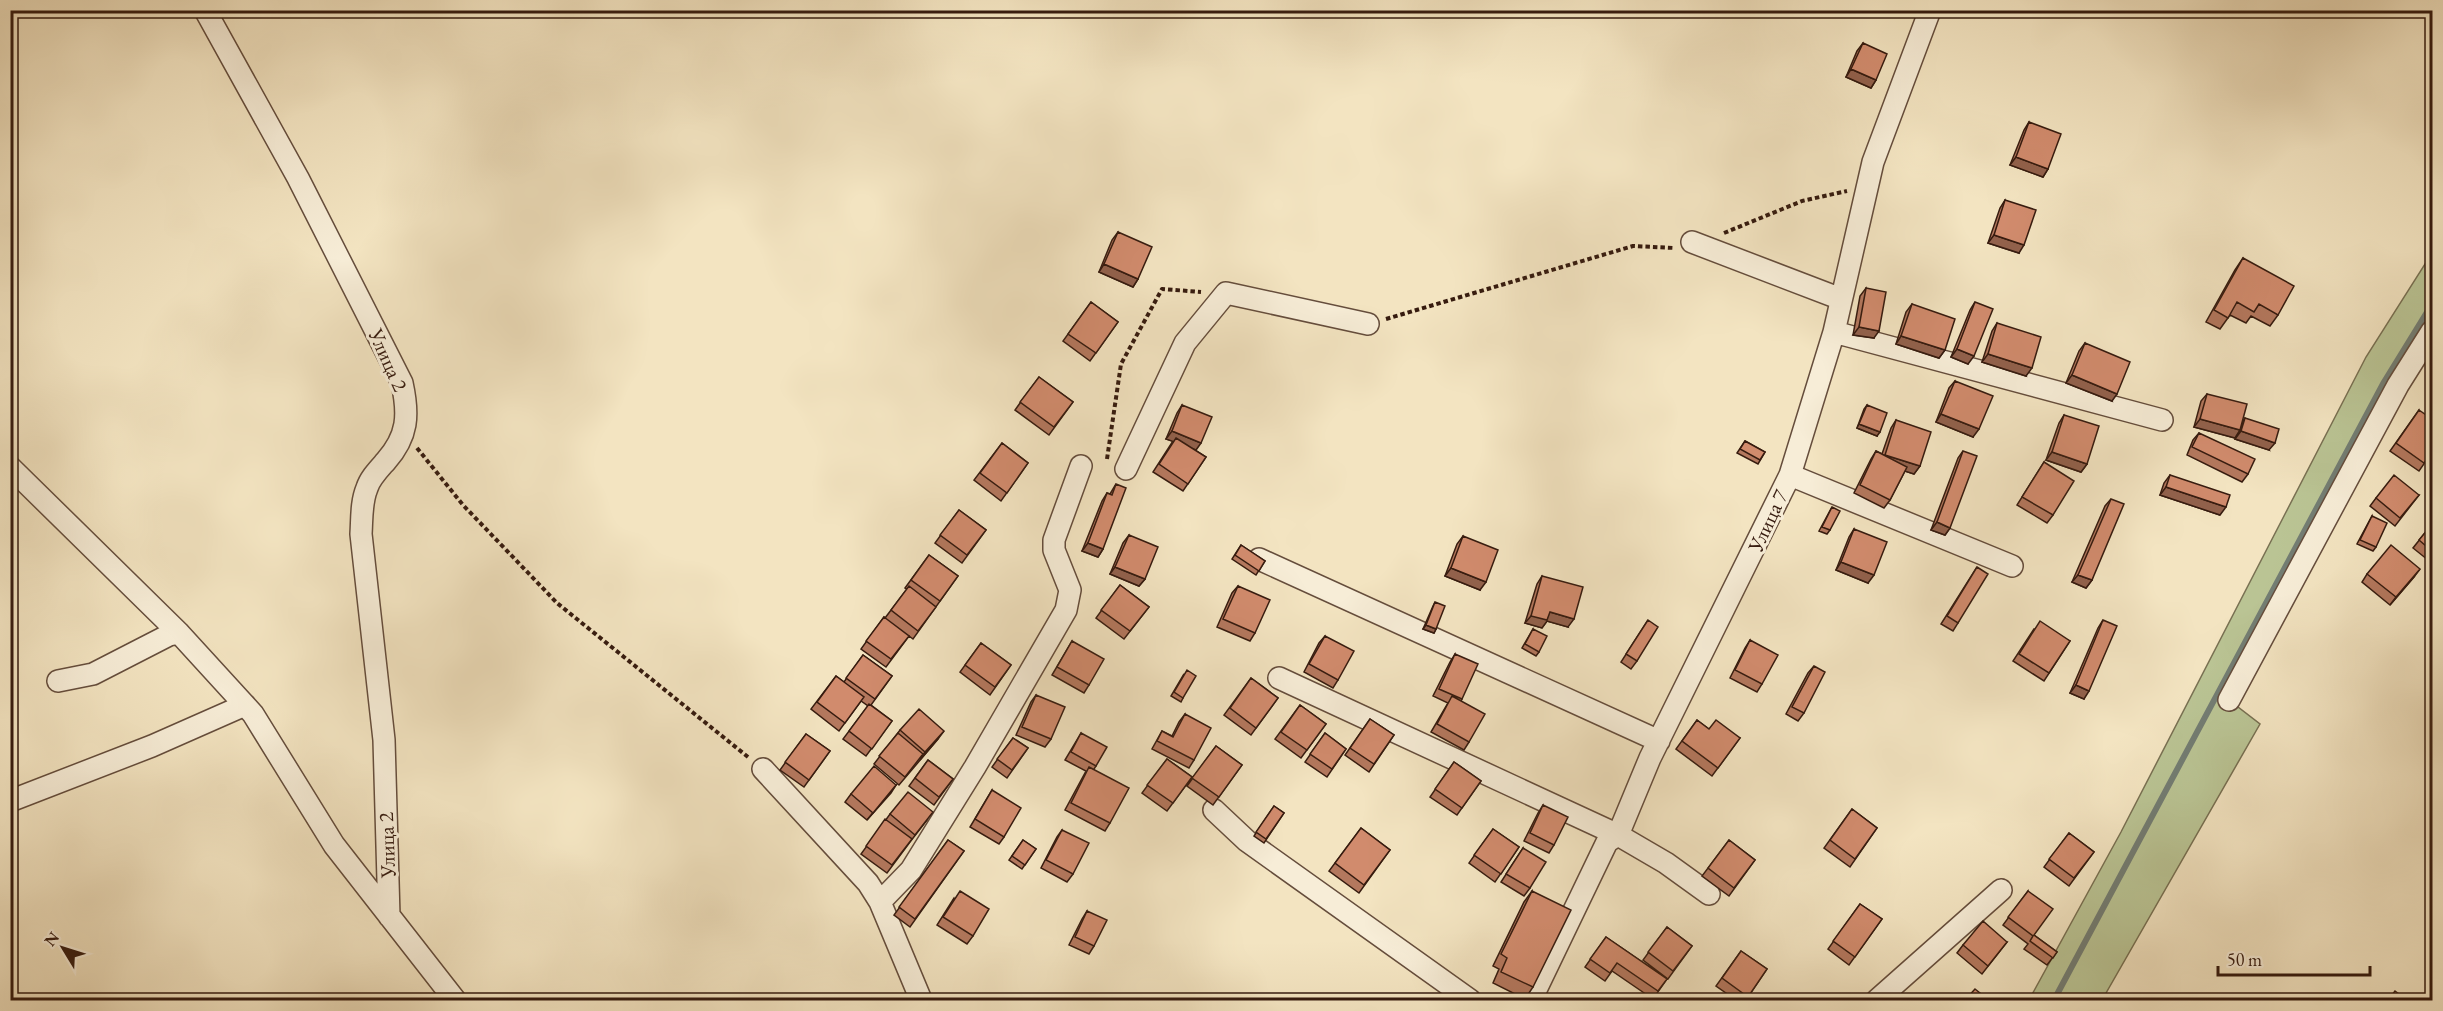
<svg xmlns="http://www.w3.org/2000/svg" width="2443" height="1011" viewBox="0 0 2443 1011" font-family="'EB Garamond',serif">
	<rect width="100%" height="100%" fill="#f3e4c1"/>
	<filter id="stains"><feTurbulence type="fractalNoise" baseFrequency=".00333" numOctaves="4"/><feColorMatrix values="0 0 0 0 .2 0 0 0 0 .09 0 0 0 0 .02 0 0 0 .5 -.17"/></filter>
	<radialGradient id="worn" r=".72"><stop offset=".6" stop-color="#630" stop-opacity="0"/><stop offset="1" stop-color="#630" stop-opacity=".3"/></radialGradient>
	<path fill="#bac494" stroke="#787052" stroke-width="1.5" d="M2432 253V331L2229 700 2260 724 2102 1000H2029L2121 832 2366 357Z"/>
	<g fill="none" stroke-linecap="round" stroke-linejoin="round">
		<path stroke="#737d73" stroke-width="6" d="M2054 1000 2384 382 2432 304"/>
		<g stroke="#654d3c" stroke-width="24">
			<path id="street" d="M205 10 298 178 402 383C409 415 408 436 386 461 379 469 370 478 367 488 361 502 362 519 361 534L384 740 389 916
				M1692 242 1841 299
				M1834 332 2162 420
				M10 467 179 633 253 714 334 845 455 1000
				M1126 469 1185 343 1226 293 1368 324
				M1790 475 2012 566
				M1259 559 1659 741
				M1279 678 1618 835 1666 863 1709 894
				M58 681 93 674 169 635 179 633
				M2229 700 2398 385 2432 331
				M763 769 868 883 880 902 921 1000
				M10 801 152 746 245 705
				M1214 810 1247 841 1470 1000
				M880 902 911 870 975 767 1066 610 1070 590 1054 550V540L1081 466
				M1531 1000 1607 842 1618 835 1650 758 1790 475 1834 332 1873 162 1930 10
				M1877 1000 2001 890"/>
		</g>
		<path stroke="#361b0f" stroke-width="4" stroke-dasharray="4.5 3" stroke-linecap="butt" d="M1724 233 1802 201 1847 191
			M1386 319 1633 246 1675 248
			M417 448 463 505 557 603 748 757
			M1107 459 1121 364 1162 289 1201 292"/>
		<use href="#street" stroke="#f7edd7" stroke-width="21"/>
	</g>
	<path fill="#b4785e" stroke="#361b0f" stroke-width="1.5" d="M1863 43 1876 80 1871 88 1846 77 1857 51Z
		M2029 122 2048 169 2043 177 2010 165 2024 130Z
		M2005 200 2019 253 1988 243 2000 208Z
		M1118 232 1138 279 1133 287 1099 272 1112 240Z
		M2243 258 2278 315 2270 326 2251 316 2246 323 2230 315 2220 329 2206 322 2235 270Z
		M1866 288 1874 338 1853 335 1860 296Z
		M1091 302 1118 322 1090 361 1063 341Z
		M1975 302 1968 364 1951 357 1970 310Z
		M1912 304 1945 350 1939 358 1896 344 1906 312Z
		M1997 323 2026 376 1982 362 1992 331Z
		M2085 343 2112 401 2066 383 2079 351Z
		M1039 377 1073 402 1049 435 1015 410Z
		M1955 381 1973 437 1936 422 1949 388Z
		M2207 394 2242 423 2245 418 2269 450 2235 439 2237 434 2235 438 2194 427 2201 401Z
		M1182 405 1196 450 1193 449 1206 457 1183 491 1153 472 1173 441 1166 439 1177 413Z
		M1867 405 1877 436 1857 428 1864 409Z
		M2419 410 2433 451 2419 471 2390 451Z
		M2064 415 2087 464 2081 472 2046 460 2059 423Z
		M1896 420 1920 466 1914 474 1905 471 1890 500 1884 508 1854 493 1871 459 1876 451 1882 454 1891 428Z
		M2199 433 2248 474 2242 482 2187 455 2193 440Z
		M1745 441 1765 452 1758 464 1737 453Z
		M1002 443 1028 463 1001 501 974 480Z
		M1963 451 1950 528 1945 535 1931 530 1958 458Z
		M2044 462 2053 515 2047 523 2017 505Z
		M2170 475 2220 515 2160 495 2164 483Z
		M1116 484 1103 549 1098 557 1082 551 1102 501 1107 493 1110 494Z
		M2419 495 2395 526 2370 506 2376 498Z
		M2111 499 2092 580 2086 588 2072 582 2105 506Z
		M1832 507 1830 530 1827 534 1819 531Z
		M959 510 986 530 962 563 935 543Z
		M2372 516 2376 547 2373 551 2357 544Z
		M2433 523V564L2413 548Z
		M1854 529 1868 583 1836 570 1849 537Z
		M1129 535 1145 579 1139 586 1110 574 1123 543Z
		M1463 536 1480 590 1445 576 1457 544Z
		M1241 545 1265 561 1256 575 1232 559Z
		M929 555 958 576 913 639 909 636 886 667 861 649 884 617 885 618 907 589 905 588Z
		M1977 567 1958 623 1953 631 1941 624Z
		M2367 574 2414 577 2390 605 2362 582Z
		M1542 576 1568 627 1547 621 1542 628 1525 623 1537 584Z
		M1120 585 1149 607 1124 639 1096 618Z
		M1238 586 1255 633 1250 641 1217 627 1232 593Z
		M1435 602 1436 629 1434 633 1423 629 1433 606Z
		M1648 620 1637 661 1631 669 1621 662Z
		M2103 620 2084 699 2070 693 2098 628Z
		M1533 629 1539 652 1536 656 1522 648Z
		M2034 629 2070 641 2044 681 2013 661Z
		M1325 636 1338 680 1333 688 1304 672 1319 643Z
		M1750 640 1762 684 1757 692 1730 678 1745 648Z
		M1072 641 1089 685 1084 693 1052 675Z
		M981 643 1011 665 990 695 960 672Z
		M1455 654 1462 699 1461 701 1469 742 1464 750 1431 732 1448 703 1433 696 1450 662Z
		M863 655 892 676 871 705 892 721 866 756 843 739 868 706 861 701 839 731 811 709 836 676 844 682Z
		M1814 666 1804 713 1798 721 1786 714 1808 673Z
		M1184 674 1183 698 1181 702 1171 696Z
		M1251 678 1278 698 1251 735 1224 715Z
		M1036 695 1051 739 1045 747 1016 735 1031 702Z
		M1300 705 1326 724 1301 758 1275 739Z
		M1185 714 1194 760 1189 768 1152 749 1162 731 1172 736 1179 722Z
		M1370 719 1394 735 1369 772 1345 755Z
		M1697 720 1709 729 1740 738 1712 776 1676 749Z
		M900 730 938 739 899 785 874 764Z
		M1081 733 1096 766 1094 769 1110 823 1105 831 1065 810 1086 771 1065 760Z
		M1325 733 1346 749 1327 777 1305 762Z
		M806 734 830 751 804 787 780 770Z
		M1013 738 1028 748 1007 778 992 767Z
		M1216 746 1242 765 1213 805 1187 786Z
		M1167 759 1192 777 1167 811 1142 793Z
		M928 760 953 779 934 805 909 786Z
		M1454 762 1481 781 1457 815 1430 797Z
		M896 785 867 820 845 802 851 794Z
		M992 790 1004 837 999 844 970 827Z
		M1543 805 1554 845 1549 853 1524 841 1538 813Z
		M1274 806 1284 813 1264 843 1254 836Z
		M1852 809 1877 828 1850 867 1824 848Z
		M890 814 927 820 910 842 887 873 861 854Z
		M1361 828 1390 850 1359 893 1329 871Z
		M1493 829 1519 847 1495 882 1469 863Z
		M1062 830 1073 874 1067 882 1041 868 1057 837Z
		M2069 833 2094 852 2069 886 2044 867Z
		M948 840 964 851 910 927 894 915Z
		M1023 840 1036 849 1022 869 1009 860Z
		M1729 840 1755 860 1729 896 1702 876Z
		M1523 848 1530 888 1524 896 1501 882Z
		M1532 891 1533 987 1525 999 1493 983 1499 969 1493 966 1524 902Z
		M2028 891 2034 935 2057 952 2047 965 2024 949 2028 944 2003 925Z
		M954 898 973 936 967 944 937 925Z
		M1860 904 1882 919 1849 965 1828 949Z
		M1087 911 1094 946 1089 954 1069 945 1082 919Z
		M1667 927 1692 946 1668 979 1643 960Z
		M1606 937 1667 979 1653 999 1612 971 1605 981 1585 967Z
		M2007 942 1982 974 1957 953 1963 945Z
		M1741 951 1767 969 1746 1000H1736L1716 986Z"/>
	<path fill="#92614c" stroke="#361b0f" stroke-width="1.5" d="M1851 69 1876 80 1871 88 1846 77Z
		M2016 157 2048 169 2043 177 2010 165Z
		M1994 235 2024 245 2019 253 1988 243Z
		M1104 264 1138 279 1133 287 1099 272Z
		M1859 327 1879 331 1874 338 1853 335Z
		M1901 336 1945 350 1939 358 1896 344Z
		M1957 349 1974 356 1968 364 1951 357Z
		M1988 354 2032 368 2026 376 1982 362Z
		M2072 375 2117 394 2112 401 2066 383Z
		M1941 414 1979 429 1973 437 1936 422Z
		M2200 419 2240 430 2235 438 2194 427Z
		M1859 424 1880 432 1877 436 1857 428Z
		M1172 431 1201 443 1196 450 1166 439Z
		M2241 431 2275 443 2269 450 2235 439Z
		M2052 452 2087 464 2081 472 2046 460Z
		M1885 455 1920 466 1914 474 1879 463Z
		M2166 487 2226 507 2220 515 2160 495Z
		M1937 522 1950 528 1945 535 1931 530Z
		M1088 543 1103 549 1098 557 1082 551Z
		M1841 562 1874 575 1868 583 1836 570Z
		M1115 567 1145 579 1139 586 1110 574Z
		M1451 568 1486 582 1480 590 1445 576Z
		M2420 569 2414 577 2390 605 2396 597Z
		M2078 575 2092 580 2086 588 2072 582Z
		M1550 612 1574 619 1568 627 1547 621 1542 628 1525 623 1531 616Z
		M1426 625 1436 629 1434 633 1423 629Z
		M2076 685 2089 691 2084 699 2070 693Z
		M944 731 938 739 920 760 925 752Z
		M896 785 891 793 867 820 873 813Z"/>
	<path fill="#d18b6d" stroke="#361b0f" stroke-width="1.5" d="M1863 43 1887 54 1876 80 1851 69Z
		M2029 122 2061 134 2048 169 2016 157Z
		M2005 200 2036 210 2024 245 1994 235Z
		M1118 232 1152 247 1138 279 1104 264Z
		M2243 258 2294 286 2278 315 2259 304 2254 312 2237 302 2228 318 2214 310Z
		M1866 288 1886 292 1879 331 1859 327Z
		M1091 302 1118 322 1096 353 1068 334Z
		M1975 302 1993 309 1974 356 1957 349Z
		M1912 304 1955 319 1945 350 1901 336Z
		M1997 323 2041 337 2032 368 1988 354Z
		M2085 343 2130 362 2117 394 2072 375Z
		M1039 377 1073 402 1054 427 1020 402Z
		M1955 381 1993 396 1979 429 1941 414Z
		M2207 394 2247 404 2240 430 2200 419Z
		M1182 405 1212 417 1201 443 1172 431Z
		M1867 405 1887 413 1880 432 1859 424Z
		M2419 410 2433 420V451L2424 463 2396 443Z
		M2064 415 2099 426 2087 464 2052 452Z
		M2245 418 2279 429 2275 443 2241 431Z
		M1896 420 1931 432 1920 466 1885 455Z
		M2199 433 2255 459 2248 474 2192 447Z
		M1176 438 1206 457 1188 484 1159 464Z
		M1745 441 1765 452 1760 460 1740 449Z
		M1002 443 1028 463 1007 493 980 473Z
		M1876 451 1907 467 1890 500 1860 485Z
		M1963 451 1977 456 1950 528 1937 522Z
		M2044 462 2074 481 2053 515 2022 497Z
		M2170 475 2230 495 2226 507 2166 487Z
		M2394 475 2419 495 2400 518 2376 498Z
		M1116 484 1126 488 1103 549 1088 543 1107 493 1112 495Z
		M2111 499 2124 504 2092 580 2078 575Z
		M1832 507 1840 511 1830 530 1822 527Z
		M959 510 986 530 967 555 940 535Z
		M2372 516 2387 523 2376 547 2360 540Z
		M2433 523V552L2419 540Z
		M1854 529 1887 542 1874 575 1841 562Z
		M1129 535 1158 547 1145 579 1115 567Z
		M1463 536 1498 550 1486 582 1451 568Z
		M1241 545 1265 561 1259 571 1235 555Z
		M2391 545 2420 569 2396 597 2367 574Z
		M929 555 958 576 940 601 911 580Z
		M1977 567 1988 574 1958 623 1947 616Z
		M1542 576 1583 587 1574 619 1550 612 1547 620 1531 616Z
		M1120 585 1149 607 1130 631 1101 610Z
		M909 586 936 607 918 631 891 610Z
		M1238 586 1270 600 1255 633 1223 619Z
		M1435 602 1445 606 1436 629 1426 625Z
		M884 617 909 636 891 659 866 641Z
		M1648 620 1658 627 1637 661 1626 654Z
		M2103 620 2117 626 2089 691 2076 685Z
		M2040 621 2070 641 2049 673 2019 654Z
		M1533 629 1547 636 1539 652 1525 644Z
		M1325 636 1354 651 1338 680 1309 664Z
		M1750 640 1778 655 1762 684 1735 670Z
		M1072 641 1104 659 1089 685 1057 667Z
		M981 643 1011 665 995 687 965 665Z
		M1455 654 1478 664 1462 699 1439 689Z
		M863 655 892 676 875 699 846 678Z
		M1814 666 1825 672 1804 713 1792 707Z
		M1187 670 1196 676 1183 698 1174 692Z
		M836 676 864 697 845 723 817 702Z
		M1251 678 1278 698 1256 728 1230 708Z
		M1036 695 1065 707 1051 739 1022 727Z
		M1452 696 1485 714 1469 742 1437 724Z
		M869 704 892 721 872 749 849 731Z
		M1300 705 1326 724 1307 750 1281 732Z
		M919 709 944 731 925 752 900 730Z
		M1185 714 1211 728 1194 760 1157 741 1162 731 1173 737Z
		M1370 719 1394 735 1374 764 1350 748Z
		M1697 720 1709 729 1716 720 1740 738 1718 768 1682 741Z
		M898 733 923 754 905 777 879 756Z
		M1081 733 1107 747 1096 766 1071 752Z
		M1325 733 1346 749 1332 769 1310 754Z
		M806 734 830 751 809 780 785 762Z
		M1013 738 1028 748 1012 770 997 759Z
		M1216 746 1242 765 1219 797 1192 778Z
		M1167 759 1192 777 1173 803 1147 785Z
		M928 760 953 779 939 797 915 778Z
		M1454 762 1481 781 1462 808 1435 789Z
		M874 766 896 785 873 813 851 794Z
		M1089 767 1129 788 1110 823 1071 803Z
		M992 790 1021 808 1004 837 975 819Z
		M908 792 933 812 915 835 890 814Z
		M1543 805 1568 817 1554 845 1530 833Z
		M1274 806 1284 813 1266 839 1256 832Z
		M1852 809 1877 828 1855 859 1830 840Z
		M885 819 912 839 892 865 866 846Z
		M1361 828 1390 850 1364 885 1335 863Z
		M1493 829 1519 847 1501 874 1474 855Z
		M1062 830 1089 843 1073 874 1046 860Z
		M2069 833 2094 852 2074 878 2049 859Z
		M948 840 964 851 915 919 899 907Z
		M1023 840 1036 849 1025 865 1012 856Z
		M1729 840 1755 860 1734 888 1708 868Z
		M1523 848 1546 862 1530 888 1506 874Z
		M960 891 989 909 973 936 943 917Z
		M1532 891 1571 910 1533 987 1501 972 1507 958 1501 954Z
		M2028 891 2053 909 2034 935 2057 952 2053 958 2030 941 2033 936 2008 917Z
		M1860 904 1882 919 1855 957 1833 941Z
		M1087 911 1107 920 1094 946 1075 937Z
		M1983 921 2007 942 1988 966 1963 945Z
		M1667 927 1692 946 1673 971 1648 952Z
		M1606 937 1667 979 1658 991 1617 963 1610 973 1590 959Z
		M1741 951 1767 969 1748 997 1722 978Z
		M1975 989 1985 997 1982 1000H1965Z
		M2395 991 2407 1000H2388Z
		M1030 994 1037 1000H1024Z"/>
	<g text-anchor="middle" stroke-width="6" stroke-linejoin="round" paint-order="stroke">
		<g font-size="21" fill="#361b0f" stroke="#f7edd7">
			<text transform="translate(388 360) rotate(66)" y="7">Улица 2</text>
			<text transform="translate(1768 521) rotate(-65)" y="7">Улица 7</text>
			<text transform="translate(387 845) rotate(-92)" y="7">Улица 2</text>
		</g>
	</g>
	<rect width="2443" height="1011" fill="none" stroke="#f3e4c1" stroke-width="36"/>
	<rect x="12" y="12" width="2419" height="987" fill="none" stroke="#361b0f" stroke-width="3"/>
	<rect x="18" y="18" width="2407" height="975" fill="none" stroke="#361b0f" stroke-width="1.5"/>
	<g transform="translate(63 948) rotate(308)" stroke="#f7edd7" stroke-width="4.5" paint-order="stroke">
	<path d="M0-4.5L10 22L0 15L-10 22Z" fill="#361b0f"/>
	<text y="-9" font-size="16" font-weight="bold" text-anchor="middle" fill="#361b0f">N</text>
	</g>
	<path d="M2218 966v9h152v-9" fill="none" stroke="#361b0f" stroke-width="3"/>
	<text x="2227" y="966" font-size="18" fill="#361b0f" stroke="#f7edd7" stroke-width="4.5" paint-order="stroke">50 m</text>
	<rect width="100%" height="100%" filter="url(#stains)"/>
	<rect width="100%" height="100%" fill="url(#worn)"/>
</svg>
